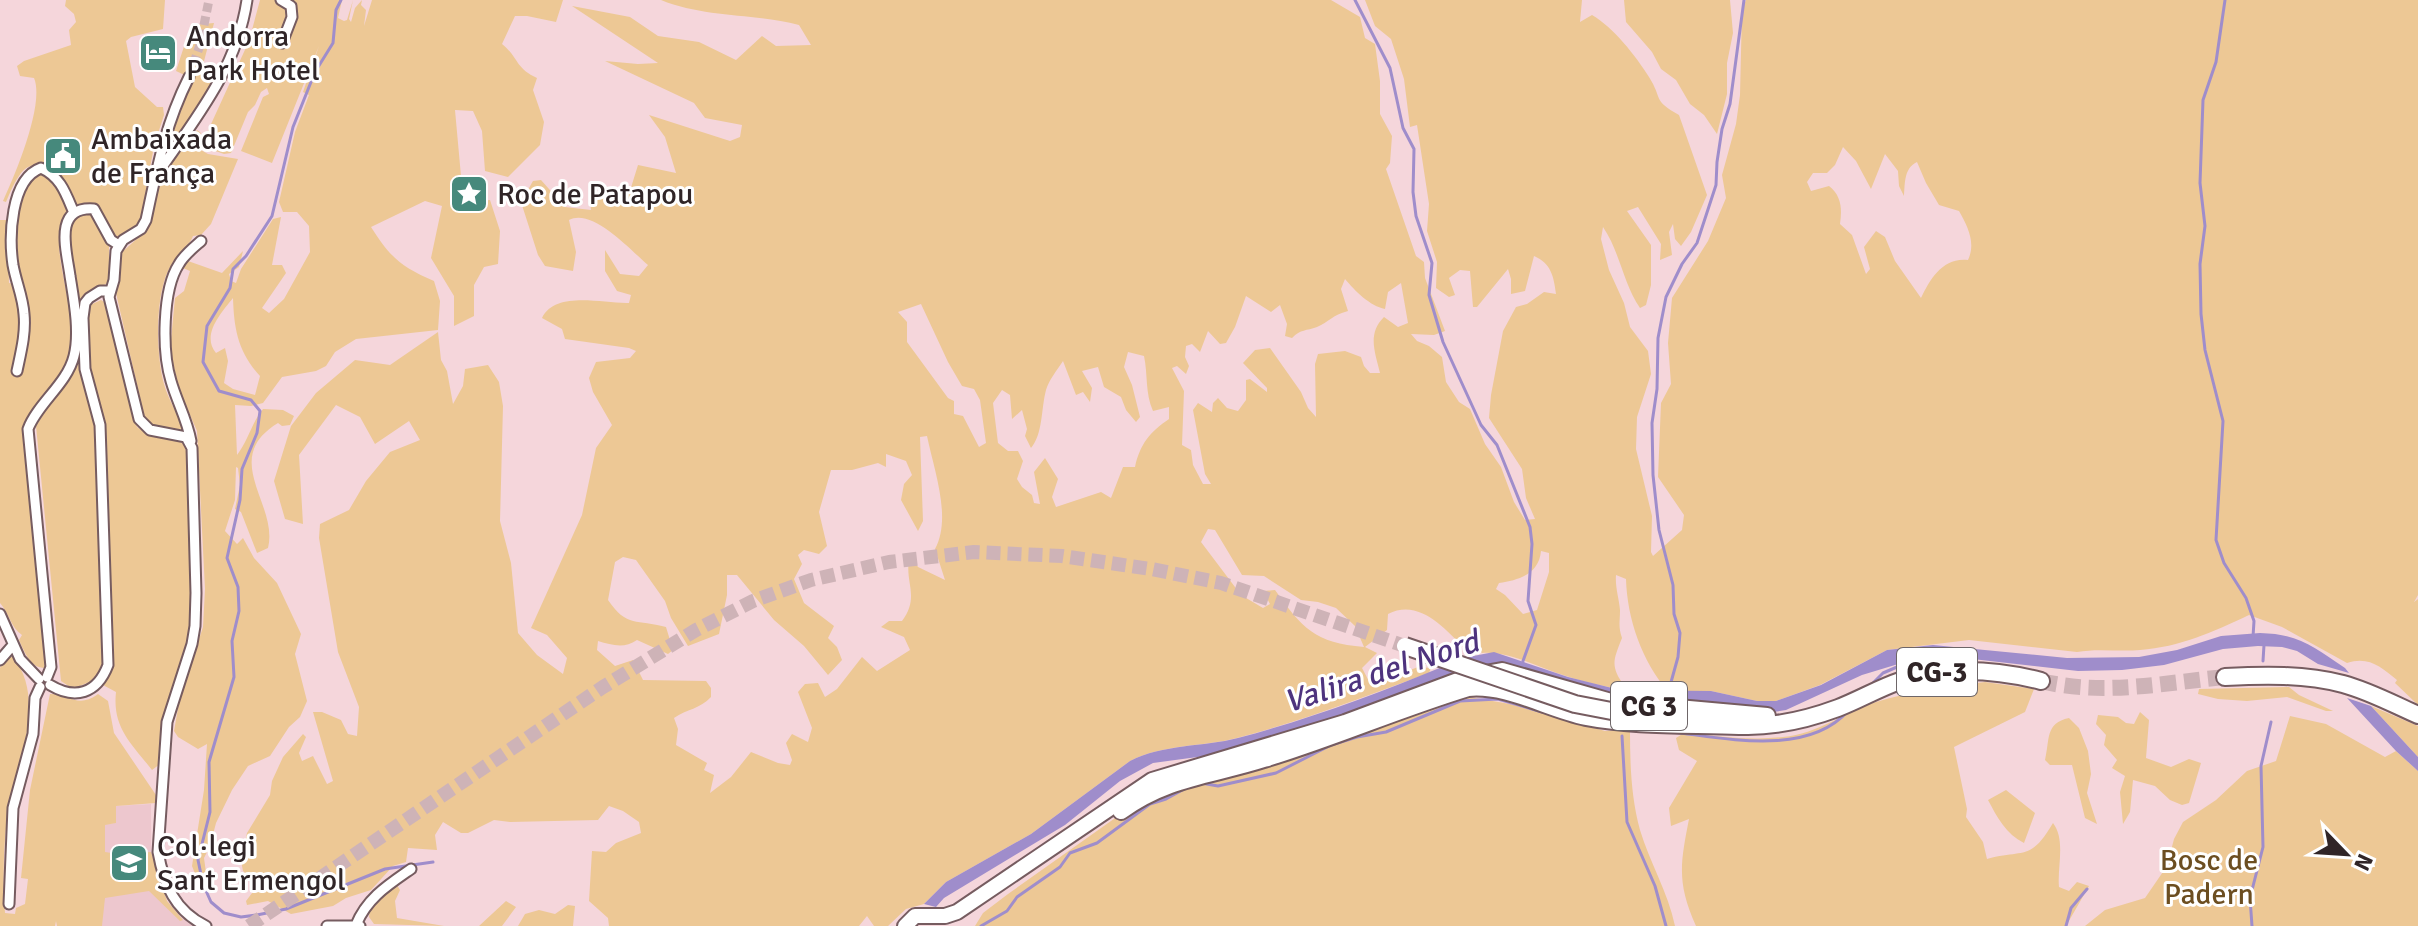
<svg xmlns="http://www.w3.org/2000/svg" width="2418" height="926" viewBox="0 0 2418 926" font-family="Signika,sans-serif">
	<rect width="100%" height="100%" fill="#f5d6db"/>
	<path fill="#edc7ce" d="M151 804V852L156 873 167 901 193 926H102L105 824 116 823V806Z"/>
	<path fill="#edc895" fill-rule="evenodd" d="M66 0H165L163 29 131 37 126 41 135 87 157 107H163L164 115 154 146 141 218 137 227 115 238 108 232 98 207 75 206C67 190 60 164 38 165 31 165 26 167 21 173 15 181 10 192 6 202L3 201C15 175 45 104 34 78L20 76 17 66 24 61 71 45 69 30 76 22 74 14 65 6Z
		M260 0H275L289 7 282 32 279 34 283 48 291 44C286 28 301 17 293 0H342L338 18 344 21 347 20 353 0 349 19 351 22 355 8 362 0 361 5 366 10 364 26 372 0H563L556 22 527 16H515L502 44C519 58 515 68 537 78L533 90 544 122 540 145 508 177 485 171 482 131 473 111 455 110 461 176 456 196 467 202 490 200 500 231 498 264 484 267 474 285V316L454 326V296L431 258 442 206 425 201 371 227C390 257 401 267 434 281L440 301 438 330 356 339 335 352 326 366 316 371 282 377 263 403 251 406 235 405 237 455C248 441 251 424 263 409L283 410 294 416 290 425 282 426 278 423C219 459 279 504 268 548L257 553 241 512 235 509 240 485 238 468 236 467 235 500 225 531 237 544 243 538 254 558 277 583 301 634 295 654 307 701 300 717 289 727 270 756 248 766 232 790 216 823 210 846 204 858 208 887 199 884 192 866 204 790 207 744 198 749 178 737 174 731 180 697 203 627 205 589 197 431 179 390 170 350 175 298 184 291 190 271 183 268 188 261 222 273 243 251 239 267 229 274 231 281 236 283 241 269 273 219 281 217 272 265H282L286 273 262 308 269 313 284 299 310 252 309 226 297 212H283L279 202 295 132 309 95 303 92 319 46 272 163 241 151 263 97 269 94 267 88 261 92 255 105 248 112 231 153 224 154 201 146 249 41ZM233 298C234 329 238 352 260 376L255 395 233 389 224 383 228 361 225 348 216 353C201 335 221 313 233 298Z
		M661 0H1331L1360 17 1365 38 1375 44 1380 81V114L1392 136 1390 163 1386 169 1416 256 1424 262 1425 278 1445 331 1434 335 1411 334 1417 341 1429 346 1442 357 1446 382 1459 402 1470 409 1485 444 1501 467 1514 502 1525 520 1535 519 1526 498 1522 469 1489 418 1491 395 1503 331 1516 307 1527 304 1544 292 1556 294C1554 277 1551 263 1534 256L1525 291 1511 294V279L1508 269 1477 307H1473L1470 271 1460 270 1449 278 1455 295 1449 297 1436 288 1437 262 1427 231 1429 204 1417 125 1410 127 1404 79 1391 39 1375 26 1365 0H1582L1580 22 1592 15C1614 28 1635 55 1649 77 1663 99 1652 100 1679 115L1707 195 1691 232 1681 246 1675 239 1673 224 1669 232 1672 255 1660 260 1661 244 1638 207 1627 211 1651 245V285L1646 305 1640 308C1623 283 1620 252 1603 227L1601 239 1609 270 1624 303 1630 327 1648 351 1651 374 1637 417 1636 449 1652 516 1651 552 1653 556 1682 530 1684 515 1658 477 1661 403 1671 384 1668 343 1672 298 1708 241 1726 198 1722 175 1736 124 1740 95 1742 10 1746 0H2418V595L2414 602 2418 599V705L2395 683 2397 680C2381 667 2369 656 2347 663L2282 627 2249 615C2213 632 2180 647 2140 650 2119 652 2098 648 2077 652L1969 640 1887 650 1820 685 1776 701H1757L1711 691H1668C1642 662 1627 618 1626 579L1616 575C1615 587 1619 598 1620 610 1620 621 1618 627 1622 638 1613 661 1610 666 1625 687L1620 690C1602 685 1583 682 1566 676 1538 668 1511 651 1482 653L1476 646 1464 648C1444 627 1418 598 1388 614L1387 630 1365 647 1377 653 1362 668 1371 685 1418 667 1431 668 1429 673C1366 696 1303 721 1237 738 1202 747 1163 744 1130 761L1031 834 946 882 924 904 906 909 888 926H874L867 916 859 926H609L608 918 589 901 592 851 606 852 616 843 641 833 639 822 623 811 609 806 598 820 510 822 494 820 468 833H461L443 822 435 835 437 850 408 848 406 862 393 866 371 890 346 898 333 906 291 914 268 901 247 905 246 901 258 885 243 871 241 861 247 833 270 795 272 781 283 757 303 734 306 737 299 753 302 761 313 756 327 784 333 781 313 712H322L341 720 348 734 357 736 359 707 338 652 319 538 320 524 349 510 366 481 390 452 420 440 409 421 375 444 360 417 336 405 299 455 303 524 285 519 274 481 291 426 316 393 355 360 390 365 438 332 441 360 447 371 453 404 463 386 465 369 488 365 499 382 503 406 500 521 511 563 518 633 537 655 563 674 567 658 547 635 531 628 582 515 596 448 612 425 593 392 589 378 596 362 630 358 636 351 629 348 565 339 562 329 542 318C556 290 603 304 629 303L631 295 617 291 605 271V250L620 274 639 276 648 265C630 250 593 208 569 220L576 252 573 271 545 266 538 255 521 202 533 181 541 180 565 207 591 210 589 192 608 198 629 194 638 165 676 173 665 137 649 115 730 141 740 137 742 125 705 118 694 103 605 61 638 64 658 63 572 6 630 17 658 36 699 42 736 60 762 36 776 46 811 45 799 25C753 13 705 18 661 0ZM1843 147 1856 161 1871 189 1885 154 1898 171 1899 186 1904 196C1905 183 1904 168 1917 162L1926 183 1939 205 1959 211C1968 227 1976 243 1968 260 1943 257 1930 279 1921 298L1895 261 1885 237 1876 231 1864 247 1870 269 1866 274 1852 235 1840 224C1842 210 1842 196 1829 186L1811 191 1807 182 1813 173H1827L1835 165ZM1345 279C1355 291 1370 306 1385 309L1388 292 1401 283 1408 323 1398 327 1384 317C1367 334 1375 352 1380 373H1370L1364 366 1361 357 1345 351 1318 354 1315 364 1316 417 1308 408 1301 392 1270 348 1255 350 1243 363 1267 388V392L1250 379 1246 380V400L1238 411 1227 408 1218 398 1213 403 1212 412 1198 403 1193 410 1205 474 1211 484H1203L1193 465 1191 450 1182 445 1184 391 1172 368 1177 366 1186 374 1189 366 1185 357 1186 346 1192 344 1200 352 1208 331 1220 344 1226 343 1235 327 1246 296 1271 312 1280 305 1287 324 1285 336 1292 338C1301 329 1306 331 1317 327 1329 322 1332 315 1348 311L1341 289ZM921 304 948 362 962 386 974 389 980 400 986 443 979 447 963 416 954 414V401L948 398 907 342V322L898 312ZM1128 352 1144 356C1148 375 1145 393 1153 411L1169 407V419C1150 432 1140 444 1135 467H1123L1111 498 1101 492 1056 507 1052 497 1058 479 1045 458 1034 472 1040 504 1034 503 1032 495 1022 487 1017 479 1023 461 1018 451H1008L998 443 993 403 1002 390 1010 395 1012 419 1022 410 1027 429 1025 436 1031 448C1043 434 1041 409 1046 390 1049 380 1057 370 1063 361L1076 395 1083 392 1090 402 1092 388 1082 371 1098 367 1104 387 1121 397 1126 410 1136 422 1140 417 1132 385 1124 367ZM927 436C934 470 952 518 935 549L945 580 918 567 910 555C903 582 921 595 902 621H889L881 627 904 637 910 650 877 671 862 657 837 689 825 697 818 683 805 684 798 692 812 728 808 742 792 734 786 743 792 760 790 765 778 763 751 752 731 777 710 793 714 775 704 770 707 763 676 745 678 729 674 718C687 709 700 709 711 697V688L706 681 643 680 633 660 615 666 597 650 598 641C612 645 624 649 637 640L668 654 673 650 666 627C637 619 627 628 608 600L615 562 623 557 636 560 665 601 671 618 688 646 719 634 727 595V575H737L774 620 804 646 828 675 842 660 837 647 828 638 834 626 804 603 794 579 802 564 798 555 804 550 819 554 827 546 819 512 831 470H852L878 463 886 467V454L906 461 912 475 904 484 901 500 918 531 923 521 920 437ZM1208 529 1215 530 1242 575 1264 576 1301 600 1318 602 1336 608 1355 626 1364 647C1315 643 1302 628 1275 590L1263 591 1270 604 1263 608 1241 595 1201 542ZM1541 551 1549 553V572L1537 610 1523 614 1505 595 1496 589 1499 583C1519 580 1539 574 1541 551Z
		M1624 0H1730L1733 33 1727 63V94L1717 134 1704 115 1690 104 1676 80 1661 69 1652 52 1626 22Z
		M214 23 203 65 220 71 183 131 167 148 193 79 176 71 191 25Z
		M197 130 201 133 194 146 208 154 238 159 211 224 201 235 193 236C189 247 174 257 168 271 155 299 156 355 164 384 168 398 176 412 183 425L180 430 155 426 145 420 116 293 121 253 149 228 162 176Z
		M44 173C54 180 62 190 65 202 71 218 58 227 59 243 60 281 79 320 68 359 61 385 34 401 24 425L47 665 45 668C30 668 25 653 19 640L22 635C11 628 9 613 0 603V220H7L9 283 15 284 21 328 20 373 31 322 16 257 14 231 16 213 25 188 34 175Z
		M90 213 106 242 109 243V283L92 289 79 300 82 378 94 419 103 668 96 679 73 689 61 681 36 426 77 362 79 341 68 247 69 228 77 215Z
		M101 300 106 303 110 317 137 427C152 439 170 435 185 445L187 458 191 603 189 631 184 658 160 737V764L152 770C132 744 112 728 116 692L103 685 112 669 114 653 104 430 89 369 88 310 90 305Z
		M6 657H13C49 702 14 769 7 820 3 850 3 883 5 913L15 914 16 908 25 904 28 879 21 878 30 790 50 694C69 694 78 709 98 694L108 701 114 733 158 798 156 803 116 806V823L105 825V852L118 854 151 852 167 901 183 920 180 921 149 891 105 898 102 926H57L56 921 55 926H0V668Z
		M1985 682 2034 689 2025 712 1954 747 1967 809 1966 817 1983 842 1987 859C2024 849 2030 862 2053 823 2066 840 2057 867 2059 887L2069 891 2077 882 2089 886 2066 926H1696C1677 883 1680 865 1689 819L1671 826 1669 808 1697 761 1679 750 1676 738 1684 733C1717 736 1751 741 1783 737 1818 734 1844 712 1876 702 1911 691 1948 687 1985 682Z
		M2289 687 2299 695 2333 711H2326L2287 697 2247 701 2218 699 2198 694 2199 689Z
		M1463 696 1510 704 1605 731 1630 730C1630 764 1631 797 1640 830 1650 863 1668 892 1675 926H975L983 913 1008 894 1135 804Z
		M2371 706 2418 726V757Z
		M2140 712 2149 720 2146 758 2171 767 2189 759 2201 763 2189 803 2182 805 2170 800 2155 786 2133 780 2130 812 2123 824 2120 792 2125 776 2112 768 2117 760 2104 745 2106 735 2096 724 2098 715 2118 717 2126 723 2134 724Z
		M2290 716 2326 724 2385 757 2396 751 2418 771V926H2085L2105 910 2145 898 2167 866 2174 839 2183 822 2216 800 2247 771 2276 761Z
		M2069 718 2079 728 2088 751 2091 774 2087 793 2097 824 2085 818 2072 765H2050L2045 760C2050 739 2045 723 2069 718Z
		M2006 790 2035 813 2024 843C2006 834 1997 817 1988 800Z
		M397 885 400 890 395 901 397 918 444 926 374 924 369 917 370 907Z
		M506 901 516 907 502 926H479Z
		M568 905 575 906 573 926H518L525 914 539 910 555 914Z"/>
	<path fill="#9f8dcb" d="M2260 633C2300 634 2313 647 2345 668L2349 673 2318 664 2297 651 2282 647 2258 646 2223 649 2164 665 2122 670 2078 671 1946 656 1918 658 1862 675 1786 710 1768 713 1696 700 1676 702 1619 699 1483 666 1463 658 1494 652 1568 677 1620 690 1711 691 1757 701H1776L1821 685 1887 650 1933 645 2067 658 2139 657 2177 650 2221 636Z
		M1442 667 1458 673 1310 728 1227 753 1153 763 1120 781 1065 825 944 898 936 907 924 904 946 882 1031 834 1130 761C1163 744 1203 747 1238 738 1307 720 1376 694 1442 667Z
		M2347 698 2371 706 2418 757V771L2396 751Z"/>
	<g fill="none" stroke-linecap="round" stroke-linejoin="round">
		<path stroke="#9f8dcb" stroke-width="3" d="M341 0 336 10 333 43 315 72 293 127 272 216 246 256 233 269 230 288 207 326 203 362 219 391 251 400 260 411 257 433 242 469 240 500 227 558 238 587 239 611 232 641 234 677 209 762 210 812 198 860 203 884 211 902 224 913 241 917 257 915 286 909 385 869 433 862
			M1355 0 1390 68 1403 128 1414 149 1413 192 1416 216 1432 263 1429 295 1443 342 1481 425 1497 445 1530 527 1532 544 1528 601 1536 625 1523 661
			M2225 0 2216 62 2203 100 2200 183 2205 226 2200 264 2201 314 2205 350 2223 421 2216 540 2224 563 2246 598 2254 621 2253 637
			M2263 661 2264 645
			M1870 686 1883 673 1918 658
			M1668 693 1678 657 1680 633 1674 614 1673 585 1659 530 1653 475 1652 423 1657 389 1658 338 1666 297 1682 264 1697 243 1716 185 1717 162 1722 129 1730 104 1744 0
			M1672 732C1725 738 1807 757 1848 711
			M1622 736 1627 822 1655 886 1666 926
			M1201 783 1218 786 1276 773 1331 745 1357 737 1386 732 1460 701 1498 699 1542 712
			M981 926 1007 911 1017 897 1060 867 1070 853 1097 843 1150 804 1166 799 1186 788
			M2066 926 2071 908 2087 889
			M2252 926 2250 898 2263 847 2261 766 2271 722"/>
		<path stroke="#ceb3b7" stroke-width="9" stroke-dasharray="9 4.5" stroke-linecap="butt" d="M189 77 200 45 209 0"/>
		<path stroke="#ceb3b7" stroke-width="14" stroke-dasharray="14 7" stroke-linecap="butt" d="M249 926 603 687 696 630 753 601 811 580 889 562 974 552 1062 556 1151 569 1221 583 1405 646"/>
		<path stroke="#ceb3b7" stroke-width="16" stroke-dasharray="16 8" stroke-linecap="butt" d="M2041 681C2103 696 2162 683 2225 677"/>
		<g stroke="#765c60" stroke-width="13">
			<path id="minor" d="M281 0 291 6 292 17 282 43
				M189 77C165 125 157 168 146 220L141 229 123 240 116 251 114 280 109 297 139 419 150 430 186 437 192 448 196 593 195 626 192 644 167 722 158 852C164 885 175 911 206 926
				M158 173C196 118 237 68 247 0
				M17 371C21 352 26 333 24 314 23 297 16 282 13 265 9 238 10 179 41 168 61 177 66 194 74 213
				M191 441C187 419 177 402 171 381 162 352 162 290 179 264 184 255 193 248 201 241
				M0 614 20 659 39 679
				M0 660 13 645
				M47 677 51 667 28 429C38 403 67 384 74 356 80 332 74 301 70 276 67 252 52 206 94 209L111 240 119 245
				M50 685C75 700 97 694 108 665L100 425 85 369 83 318 85 303 89 298 100 291H110
				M9 904 13 808 33 734 35 698 40 687
				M356 925C367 898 388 885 411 869
				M327 926H360"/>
		</g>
		<g stroke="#765c60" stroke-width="18">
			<path id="primary" d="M905 926 915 916H945L957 912 1152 780 1345 722 1463 678"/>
		</g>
		<g stroke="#765c60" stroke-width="20">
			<path id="trunk" d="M2225 677C2264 675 2304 674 2343 684 2369 691 2393 704 2418 715
				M1463 678 1502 671 1611 702 1767 716
				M1729 725C1767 729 1803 721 1838 708 1859 700 1879 688 1900 681 1947 666 1994 669 2041 681
				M1121 811C1168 777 1211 776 1264 759 1333 738 1399 709 1468 688 1507 684 1548 709 1586 717 1631 726 1692 724 1739 726"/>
		</g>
		<use href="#minor" stroke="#fff" stroke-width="9"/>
		<use href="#primary" stroke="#fff" stroke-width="14"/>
		<use href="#trunk" stroke="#fff" stroke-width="16"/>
		<g stroke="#765c60" stroke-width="20" stroke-linecap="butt">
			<path id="trunk-bridge" d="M1405 646 1575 704 1627 714"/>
		</g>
		<use href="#trunk-bridge" stroke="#fff" stroke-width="16"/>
	</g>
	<defs>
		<g id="hotel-square" transform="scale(2)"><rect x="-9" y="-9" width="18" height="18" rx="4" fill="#46897c" stroke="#fff"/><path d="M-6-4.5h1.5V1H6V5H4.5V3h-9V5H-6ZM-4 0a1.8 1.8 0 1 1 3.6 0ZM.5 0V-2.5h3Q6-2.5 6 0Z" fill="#fff"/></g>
		<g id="civic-square" transform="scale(2)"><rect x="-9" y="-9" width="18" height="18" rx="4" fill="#46897c" stroke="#fff"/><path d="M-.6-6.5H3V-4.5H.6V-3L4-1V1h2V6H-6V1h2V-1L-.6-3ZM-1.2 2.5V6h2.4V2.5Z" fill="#fff"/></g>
		<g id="sight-square" transform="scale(2)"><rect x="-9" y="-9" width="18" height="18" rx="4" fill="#46897c" stroke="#fff"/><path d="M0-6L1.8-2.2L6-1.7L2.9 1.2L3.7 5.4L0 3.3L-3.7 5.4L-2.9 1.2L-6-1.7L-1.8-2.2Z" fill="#fff"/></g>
		<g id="school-square" transform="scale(2)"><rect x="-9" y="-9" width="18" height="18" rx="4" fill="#46897c" stroke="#fff"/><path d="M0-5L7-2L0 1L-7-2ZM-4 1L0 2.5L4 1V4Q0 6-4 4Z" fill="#fff"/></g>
	</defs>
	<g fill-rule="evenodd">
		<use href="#hotel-square" x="158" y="53"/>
		<use href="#civic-square" x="63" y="156"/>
		<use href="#sight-square" x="469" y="194"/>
		<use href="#school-square" x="129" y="863"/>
	</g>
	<g text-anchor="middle" stroke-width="6" stroke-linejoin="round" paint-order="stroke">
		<g fill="#fff" stroke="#6e6668" stroke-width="2">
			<rect x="1897" y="648" width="80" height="48" rx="6"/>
			<rect x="1611" y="682" width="76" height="48" rx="6"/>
		</g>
		<g font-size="28" font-weight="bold" fill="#302527">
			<text x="1937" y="682">CG-3</text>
			<text x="1649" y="716">CG 3</text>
		</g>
		<g font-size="30" fill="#302527" stroke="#fff" text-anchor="start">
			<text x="186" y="46">Andorra<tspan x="186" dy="34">Park Hotel</tspan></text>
			<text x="91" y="149">Ambaixada<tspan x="91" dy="34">de França</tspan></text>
			<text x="497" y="204">Roc de Patapou</text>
			<text x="157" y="856">Col·legi<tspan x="157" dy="34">Sant Ermengol</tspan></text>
		</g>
		<g font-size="30" fill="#6c4e21" stroke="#fff">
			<text x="2209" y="870">Bosc de<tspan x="2209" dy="34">Padern</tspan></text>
		</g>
		<g font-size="32" font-style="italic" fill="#4e337e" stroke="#fff">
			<text transform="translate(1381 671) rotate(-18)" y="11">Valira del Nord</text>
		</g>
	</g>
	<g transform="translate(2346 854) rotate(115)" stroke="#ffffff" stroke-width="6" paint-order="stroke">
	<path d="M0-6L14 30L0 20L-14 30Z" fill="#302527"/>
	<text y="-12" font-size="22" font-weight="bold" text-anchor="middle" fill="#302527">N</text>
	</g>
</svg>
